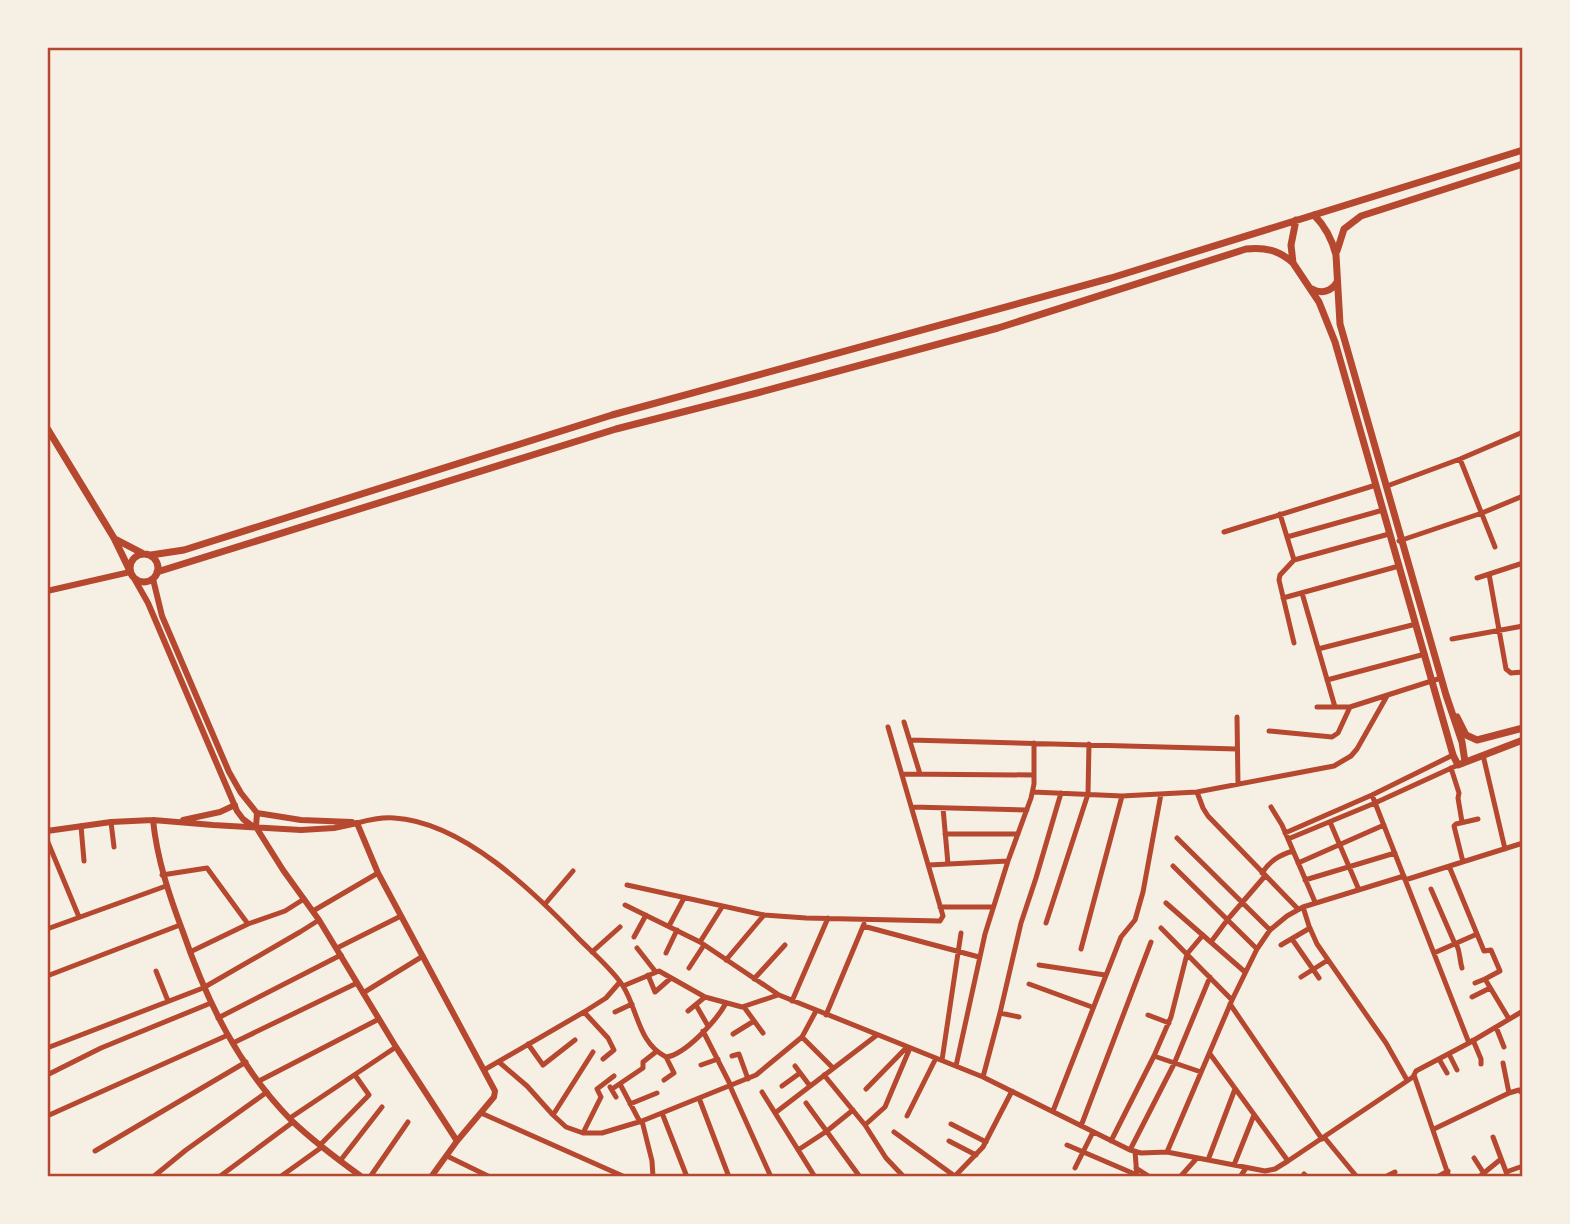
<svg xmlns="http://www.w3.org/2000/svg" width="1570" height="1224" viewBox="0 0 1570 1224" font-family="'DM Sans',sans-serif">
	<rect width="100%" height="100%" fill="#f6efe4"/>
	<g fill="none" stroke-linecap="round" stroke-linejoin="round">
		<path stroke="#b5482f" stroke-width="5" d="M1460 459 1495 547
			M1387 486 1460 459 1523 432
			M1280 514 1294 560 1280 575 1279 580 1294 643
			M1224 532 1376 485
			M1287 537 1383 510
			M1399 541 1482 513 1523 496
			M1294 560 1389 534
			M1489 574 1506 669 1511 673 1523 672
			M1477 578 1523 563
			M1302 593 1335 707
			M1283 598 1399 566
			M1452 639 1523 626
			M1318 649 1416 624
			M1327 680 1425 654
			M1317 707H1350L1441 678
			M1237 717 1238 784
			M904 722 920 774
			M1269 731 1332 737 1338 733 1350 707
			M910 740 1237 749
			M1483 755 1505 849
			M1451 768 1459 793 1458 798 1462 822
			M902 774 1034 775
			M1033 792 1122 796 1197 792 1334 766 1351 756 1357 749 1387 696
			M1197 792 1203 808 1208 816 1298 909
			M1372 795 1469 1043
			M912 807 1027 810
			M1271 807 1282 825 1315 902
			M943 808 948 864
			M111 822 114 847
			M1330 822 1359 890
			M357 823C369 820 381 817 394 818 463 822 534 892 579 939 592 952 613 970 623 986 638 1010 638 1043 666 1057
			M81 826 84 861
			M1285 833 1372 795 1453 755
			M945 834H1018
			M1177 838 1270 930
			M1288 839 1375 803 1458 765
			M47 840 79 917
			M1463 862 1454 826 1456 824 1478 819
			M1298 863 1384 825
			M929 865 1008 861
			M1173 866 1257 949
			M1449 866 1484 951 1491 950 1500 971 1485 979 1509 1019
			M1262 873C1270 861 1279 855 1293 851
			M162 875 207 868 248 924
			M1305 880 1395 853
			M1405 880 1523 843
			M627 885 764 915 806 918 940 921 943 916 888 727
			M1431 889 1455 944
			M1166 903 1245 972
			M545 904 573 871
			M625 905 700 942 779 995 983 1077 1130 1150 1141 1153 1167 1152 1265 1171 1275 1169 1288 1161 1413 1077 1416 1071 1469 1043 1523 1011
			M940 907H993
			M1303 907 1309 926 1317 944 1386 1043 1407 1080
			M313 911 378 873
			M1046 923 1088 794 1089 744
			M669 926 684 898
			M863 926 979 957
			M1161 928 1232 1000
			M47 929 166 886
			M634 937 646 915
			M1292 939 1319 978
			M700 942 722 907
			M1211 942 1228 919 1265 876
			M1456 943C1461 954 1459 958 1462 968
			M1281 945 1310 928
			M337 948 401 916
			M637 948 655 971
			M1081 949 1122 796
			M190 952 248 924 285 911 304 899
			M592 952 620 927
			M666 953 677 930
			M1434 953 1477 934
			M726 960 764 915
			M1039 965 1105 975
			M689 968 704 945
			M156 971 168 1001
			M648 975 655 992 671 978
			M47 976 180 925
			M1301 977 1328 960
			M754 979 785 945
			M1475 983 1485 979
			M1029 984 1092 1007
			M623 986 659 971 705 997 742 1007 778 995
			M363 993 423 956
			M1472 997 1490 988
			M792 1001 828 918
			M1230 1004 1322 1139
			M696 1005 708 1026
			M744 1007 763 1033
			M688 1011 705 997
			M584 1012 608 1038 614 1050 603 1059
			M615 1012 632 1004
			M1000 1013 1019 1017
			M826 1015 864 924
			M1148 1015 1169 1023
			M218 1018 341 955
			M1496 1027 1504 1047
			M703 1031 731 1086
			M733 1034 754 1021
			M802 1037 833 1068
			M1473 1040 1481 1059V1064
			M233 1043 357 983
			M528 1044 543 1065 575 1040
			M47 1048 203 988 300 932 319 920
			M1210 1054 1288 1161
			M1449 1054 1457 1070
			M732 1056 739 1054 748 1079
			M1154 1056 1201 1072
			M666 1057C685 1055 717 1020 726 1003
			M1439 1059 1447 1073
			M942 1060 961 933
			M499 1062 527 1086 553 1115 566 1127 583 1133H602L642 1121 756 1075 802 1037 816 1011
			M1503 1063 1509 1093
			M701 1065 718 1059
			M795 1066 810 1086
			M956 1066 985 934 1008 861 1031 798 1034 784V743
			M484 1070 584 1012 606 998 620 982
			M47 1075 101 1048 211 1003
			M824 1075 865 1125 886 1158 904 1177
			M1414 1075 1449 1177
			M983 1077 1000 1013 1021 923 1036 878 1061 793
			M664 1080 674 1073 666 1057
			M259 1081 379 1019
			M620 1084 640 1122
			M730 1086 771 1177
			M782 1086 800 1073
			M610 1087 616 1097
			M612 1089 643 1068V1062L657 1051
			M866 1089 907 1047
			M762 1092 815 1177
			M699 1098 729 1177
			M806 1103 860 1177
			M630 1104 657 1093
			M1053 1111 1121 937 1135 920 1143 892 1161 794
			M481 1113 625 1177
			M662 1113 687 1177
			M775 1113 877 1035
			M553 1115 593 1052
			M47 1116 228 1035
			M907 1116 936 1058
			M290 1118 396 1047
			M642 1121 652 1161 653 1177
			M951 1124 986 1142
			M865 1125 885 1107 910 1048
			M1081 1126 1151 942
			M1434 1129 1509 1093 1519 1090 1523 1094
			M894 1132 956 1177
			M583 1133 601 1097 597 1089 614 1076
			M1324 1137 1357 1177
			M1493 1137 1508 1177
			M949 1141 976 1155
			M1111 1141 1154 1056 1171 1017 1187 954 1203 935
			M320 1145 369 1095 355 1075
			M1067 1145 1137 1175
			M798 1150 827 1131 853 1110
			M1130 1150 1174 1064 1210 977
			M95 1151 246 1062
			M1135 1151 1137 1177
			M1167 1152 1232 1000 1257 949 1270 930 1287 916 1303 907 1404 876
			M447 1156 490 1177
			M1474 1158 1483 1172
			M1208 1160 1235 1089
			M340 1161 382 1107
			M1234 1165 1254 1115
			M1075 1168 1093 1132
			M1136 1168 1150 1177
			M1506 1172 1523 1166
			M1304 1174 1307 1177
			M955 1176 983 1147 1012 1091
			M153 1177 186 1150 267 1092
			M219 1177 293 1122
			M280 1177 322 1147
			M370 1177 408 1122
			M1180 1177 1197 1158
			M1240 1177 1246 1168
			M1385 1177 1395 1172
			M1437 1177 1448 1171
			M1479 1177 1501 1159"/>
		<path stroke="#b5482f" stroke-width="6" d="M153 579 162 616 229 772 241 793 257 813 256 827
			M135 580 148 603 237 811 243 819 251 825
			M47 591 130 572
			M257 813 301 820 352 822
			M153 820C157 859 169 895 183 932 207 1002 239 1067 291 1120 313 1141 337 1159 362 1177
			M183 820 220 812 235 805
			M357 823 378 873 495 1091 494 1097 457 1141 431 1177
			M256 827 283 870 319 920 396 1047 457 1141
			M47 831 111 822 153 820 213 825 301 830 334 828 357 823"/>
		<path stroke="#b5482f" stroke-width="7" d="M1314 215C1326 227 1332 239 1336 255L1340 324 1446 695 1462 742 1465 762
			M1296 220 1291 245 1293 263 1319 302 1335 342 1453 755 1458 765 1523 740
			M1337 251 1344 229 1361 216 1523 164
			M1312 289C1321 294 1331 292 1337 282
			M47 428 114 538 129 569
			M117 540 142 553
			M130 568a14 14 0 1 1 28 0a14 14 0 1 1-28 0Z
			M151 555 184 550 612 415 1111 278 1523 150
			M157 572 616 429 757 393 998 328 1246 249C1265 247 1279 250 1293 263
			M1457 717 1466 735 1477 740 1523 728"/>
	</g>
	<rect width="1570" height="1224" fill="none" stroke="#f6efe4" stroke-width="98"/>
	<rect x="49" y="49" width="1472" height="1126" fill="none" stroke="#b5482f" stroke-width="2.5"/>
</svg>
